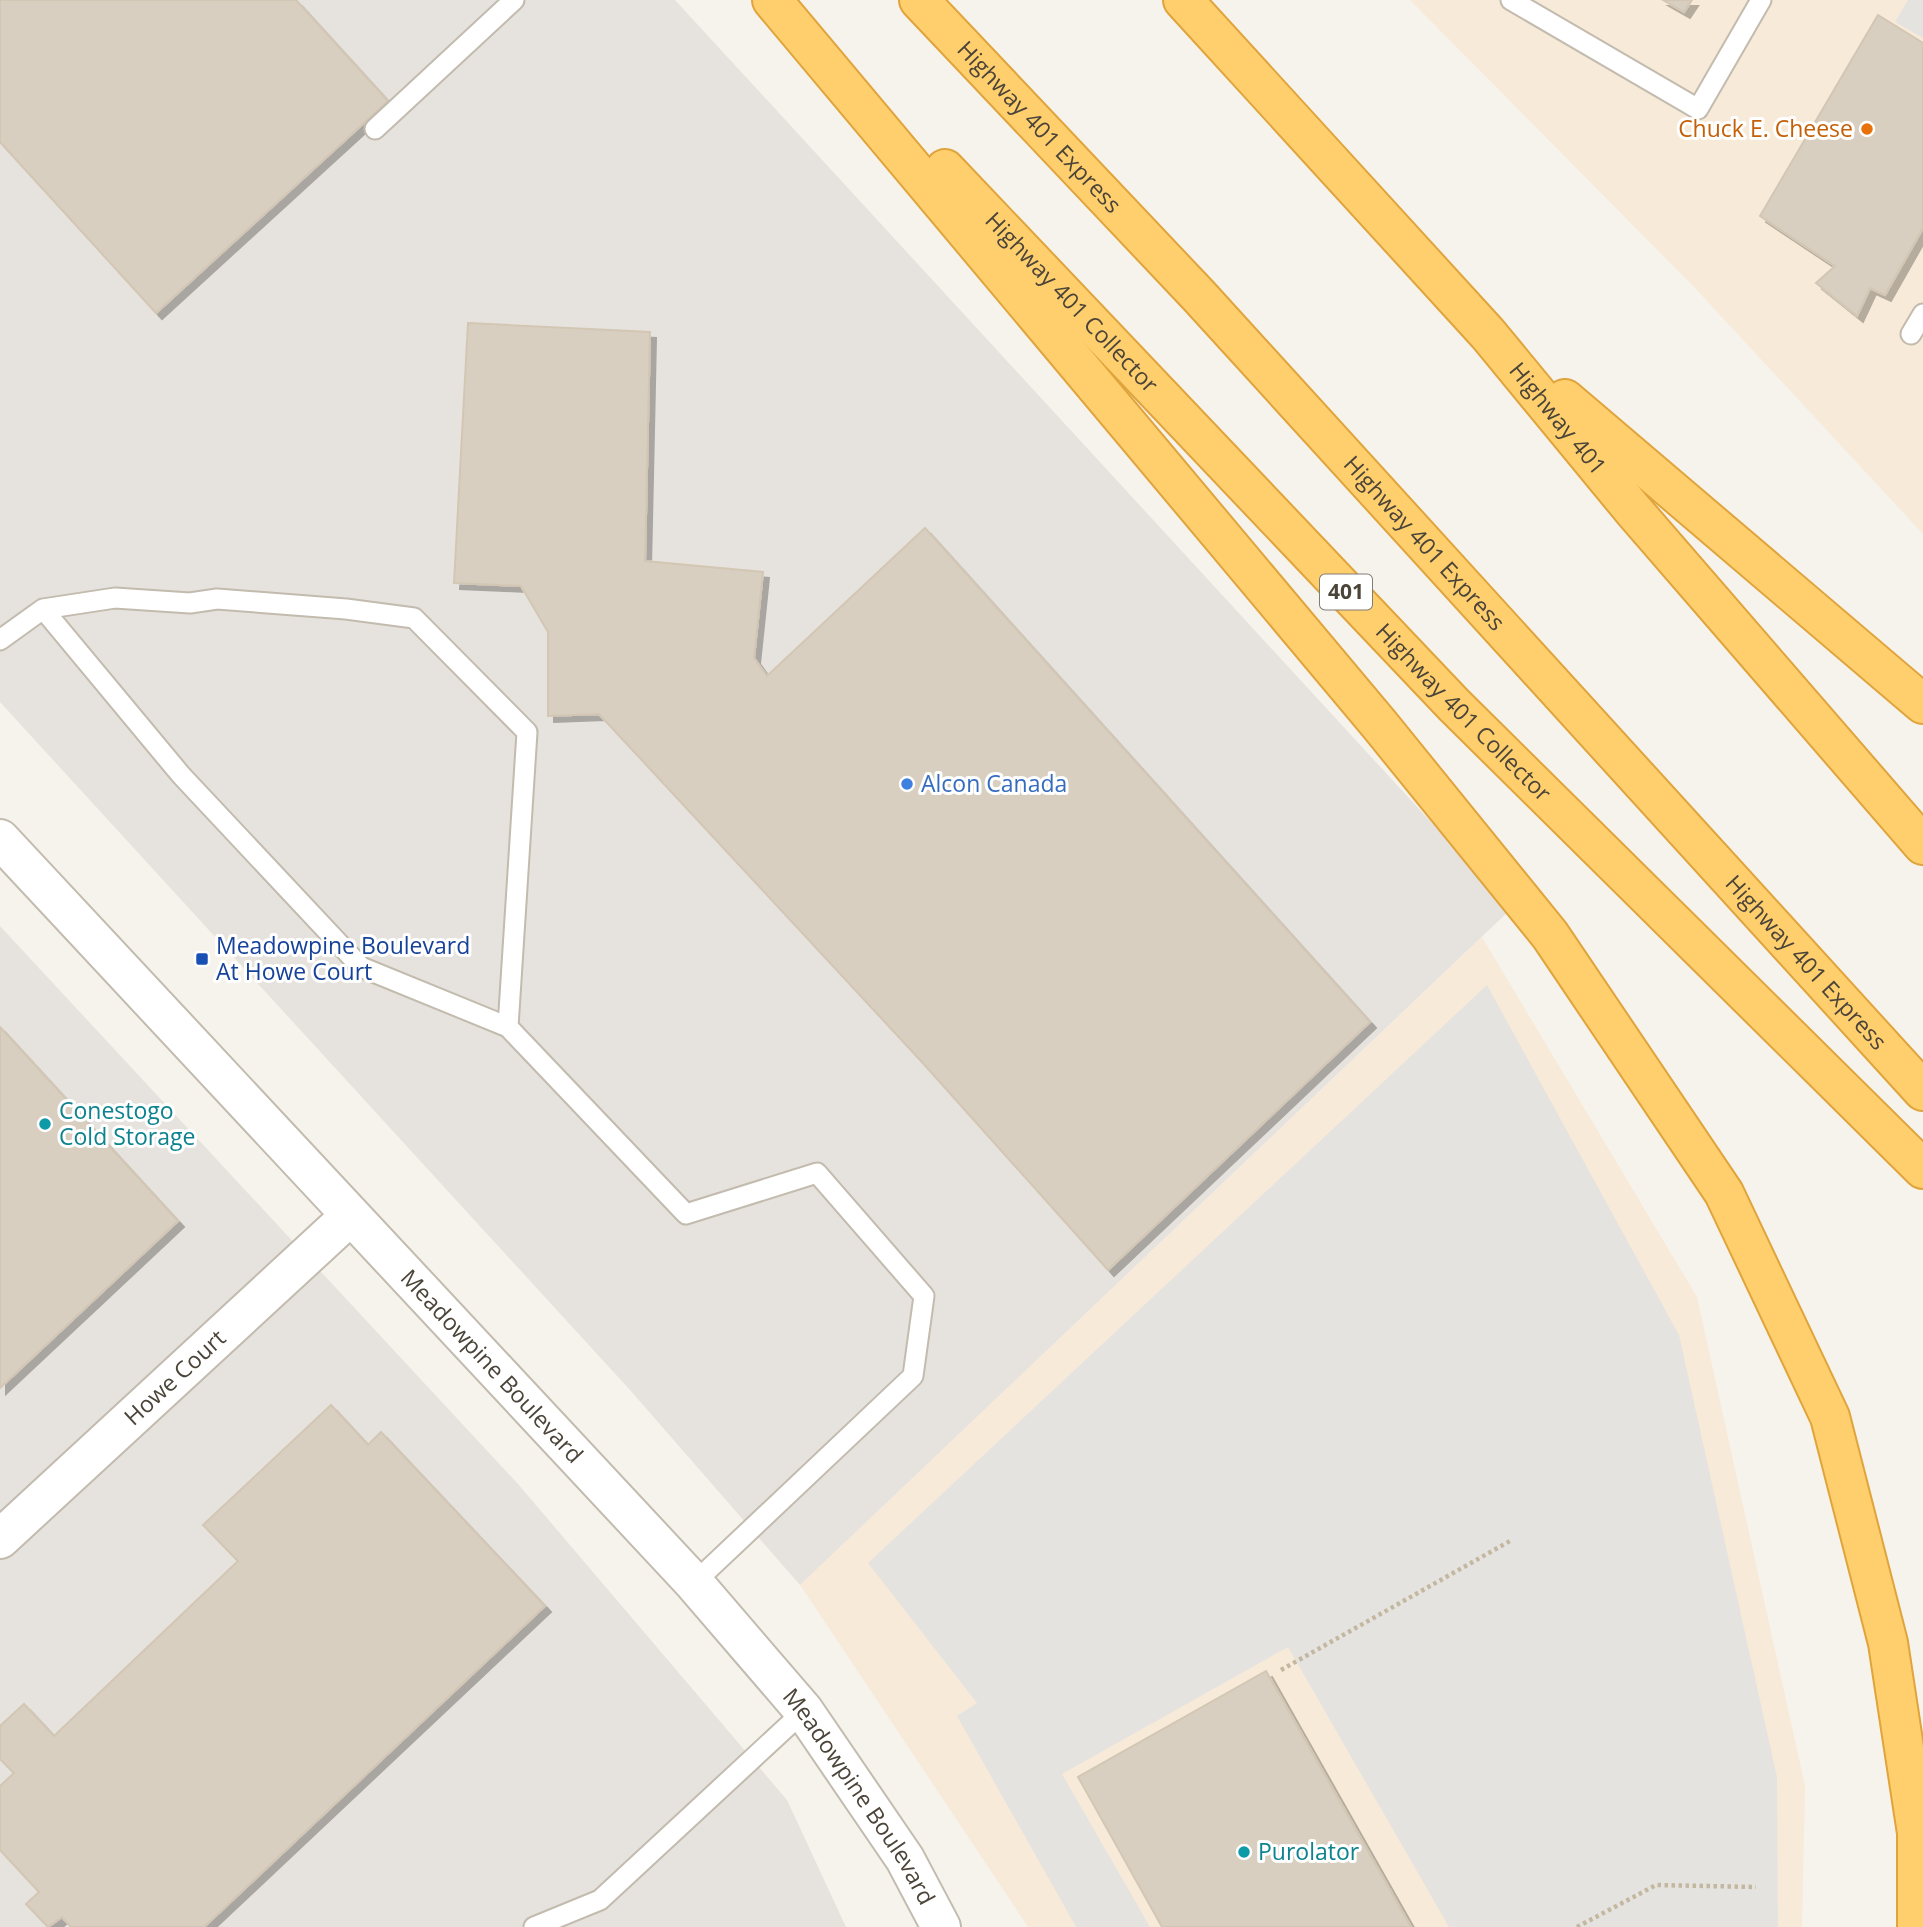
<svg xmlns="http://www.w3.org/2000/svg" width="1923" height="1927" viewBox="0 0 1923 1927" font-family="'Open Sans',sans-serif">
	<defs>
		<filter id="shadow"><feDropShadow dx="6" dy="6" stdDeviation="0" flood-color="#0004"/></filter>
	</defs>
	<rect width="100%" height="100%" fill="#f6f3ec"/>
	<path fill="#f7ead8" d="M1410 0H1923V534L1694 287Z
		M1482 937 1697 1297 1805 1786 1802 1927H1028L800 1585Z"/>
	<path fill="#e6e2dd" d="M0 0H675L1511 909 800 1585 630 1390 0 702Z
		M0 926 518 1484 787 1800 846 1927H0Z"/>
	<path fill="#e5e3e0" d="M1908 0H1923V38L1895 22Z
		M1487 985 1679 1335 1777 1777 1778 1927H1449L1288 1647 1062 1774 1150 1927H1076L957 1716 977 1703 868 1563Z"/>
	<path fill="#d8cfc1" stroke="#d3c7b4" stroke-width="2" filter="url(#shadow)" d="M0 0H296L388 101 156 313 0 142Z
		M1663 0H1692L1684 12Z
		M1878 15 1923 43V228L1885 295 1870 288 1857 316 1816 283 1835 266 1760 216Z
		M468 323 650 332 645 561 763 572 754 658 767 676 925 528 1370 1022 1108 1270 921 1061 599 714 548 716V632L521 586 454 583Z
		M0 1027 178 1221 0 1388Z
		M331 1405 368 1445 381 1432 545 1606 204 1927H71L62 1917 48 1927 26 1904 39 1892 0 1850V1786L14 1773 0 1759V1726L24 1704 54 1736 238 1561 203 1525Z
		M1266 1671 1411 1927H1162L1078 1777Z"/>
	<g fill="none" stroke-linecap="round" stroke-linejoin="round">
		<g stroke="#c2bbae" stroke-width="23">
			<path id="service" d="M1511 0 1698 109 1761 0
				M375 129 514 0
				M1911 334 1923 314
				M43 609 115 598 190 603 217 599 346 609 414 618 527 732 508 1027
				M0 640 43 609 181 775 361 967 508 1027 686 1214 817 1173 924 1296 913 1376 694 1583
				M534 1927 600 1900 804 1711"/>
		</g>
		<g stroke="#c2bbae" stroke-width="42">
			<g id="minor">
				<path id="s1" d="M0 1539 349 1217"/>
			</g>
		</g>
		<g stroke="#c2bbae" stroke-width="42">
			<g id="tertiary">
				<path id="s2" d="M0 839 694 1583 804 1711 905 1859 941 1927"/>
			</g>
		</g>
		<g stroke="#e0a43c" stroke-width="42">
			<g id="motorway">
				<path d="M772 0 1379 724 1550 935 1724 1193 1830 1417 1888 1643 1917 1833V1927"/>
				<path id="s3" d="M919 0 1199 296 1923 1091"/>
				<path id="s4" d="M1183 0 1488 334 1633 510 1923 845"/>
				<path id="s5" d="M945 169 1454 705 1923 1169"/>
				<path d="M1565 399 1923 704"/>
			</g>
		</g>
		<path stroke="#c4b79f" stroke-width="4.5" stroke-dasharray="3.5 3.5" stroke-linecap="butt" d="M1281 1670 1510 1541
			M1577 1927 1656 1885 1756 1887"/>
		<use href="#service" stroke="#fff" stroke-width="19"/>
		<use href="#minor" stroke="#fff" stroke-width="38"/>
		<use href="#tertiary" stroke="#fff" stroke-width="38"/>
		<use href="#motorway" stroke="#ffcf6e" stroke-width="38"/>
	</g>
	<circle fill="#e8710a" stroke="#fff" stroke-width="2.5" cx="1867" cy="129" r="7"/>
	<circle fill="#3f7fe0" stroke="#fff" stroke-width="2.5" cx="907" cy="784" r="7"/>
	<rect fill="#1a4fb4" stroke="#fff" stroke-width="2.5" x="195" y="952" width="14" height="14" rx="3.5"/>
	<g fill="#0f9aa8" stroke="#fff" stroke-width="2.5">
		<circle cx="45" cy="1124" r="7"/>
		<circle cx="1244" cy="1852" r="7"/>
	</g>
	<g text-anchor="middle" stroke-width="6" stroke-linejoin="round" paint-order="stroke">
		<rect fill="#fff" stroke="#817c74" stroke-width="2" x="1320" y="574.5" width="52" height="35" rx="5"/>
		<g font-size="21" font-weight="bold" fill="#4b4439">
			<text x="1346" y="599">401</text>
		</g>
		<g font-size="23" fill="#4b4439" stroke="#fff">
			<text dy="8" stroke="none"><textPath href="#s3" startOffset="175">Highway 401 Express</textPath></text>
			<text dy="8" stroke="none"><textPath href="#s5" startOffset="184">Highway 401 Collector</textPath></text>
			<text dy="8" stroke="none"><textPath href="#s4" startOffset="562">Highway 401</textPath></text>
			<text dy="8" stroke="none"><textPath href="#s3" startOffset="742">Highway 401 Express</textPath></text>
			<text dy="8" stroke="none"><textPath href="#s5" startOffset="751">Highway 401 Collector</textPath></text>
			<text dy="8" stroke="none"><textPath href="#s3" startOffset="1309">Highway 401 Express</textPath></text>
			<text dy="8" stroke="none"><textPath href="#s2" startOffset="721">Meadowpine Boulevard</textPath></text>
			<text dy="8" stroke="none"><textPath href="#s1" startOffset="238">Howe Court</textPath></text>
			<text dy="8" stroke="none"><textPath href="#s2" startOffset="1288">Meadowpine Boulevard</textPath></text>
		</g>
		<g font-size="23" fill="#c56008" stroke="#fff" text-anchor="end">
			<text x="1853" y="137">Chuck E. Cheese</text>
		</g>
		<g font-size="23" fill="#366cbe" stroke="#fff" text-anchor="start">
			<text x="921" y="792">Alcon Canada</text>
		</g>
		<g font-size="23" fill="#164399" stroke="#fff" text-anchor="start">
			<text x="216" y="954">Meadowpine Boulevard<tspan x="216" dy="26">At Howe Court</tspan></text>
		</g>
		<g font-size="23" fill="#0d838f" stroke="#fff" text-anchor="start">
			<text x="59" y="1119">Conestogo<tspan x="59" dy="26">Cold Storage</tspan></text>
			<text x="1258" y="1860">Purolator</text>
		</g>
	</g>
</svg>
